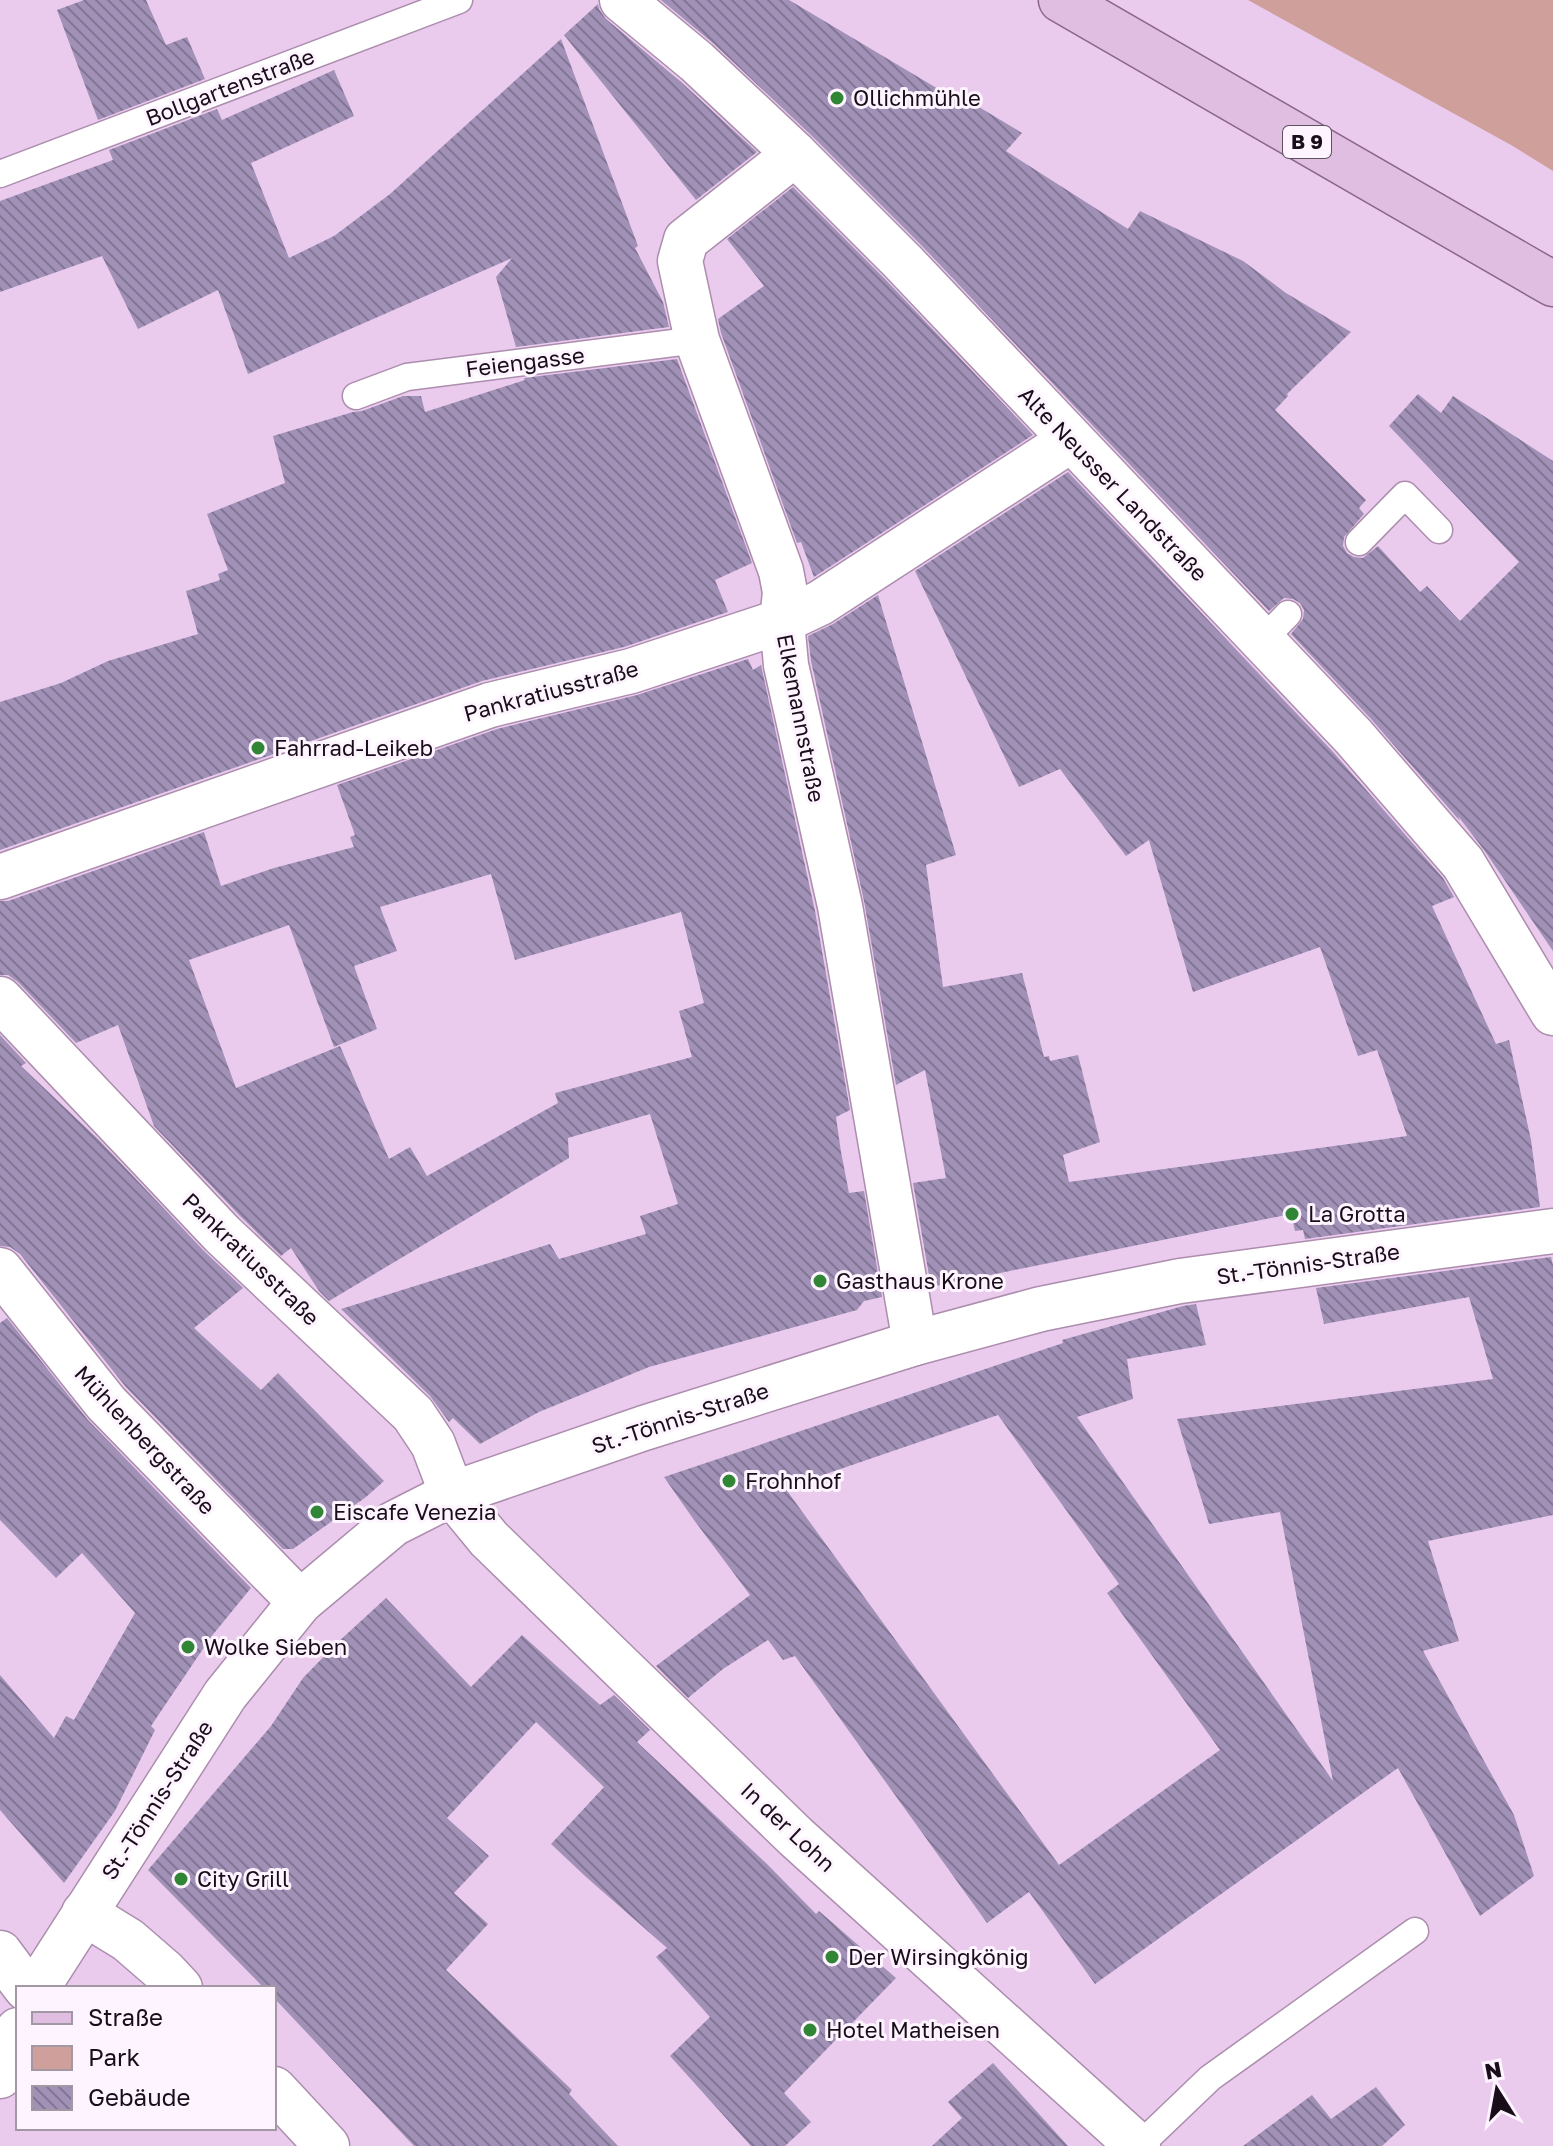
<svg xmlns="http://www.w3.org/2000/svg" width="1553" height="2146" viewBox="0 0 1553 2146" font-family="'Golos Text',sans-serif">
	<defs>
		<pattern id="building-back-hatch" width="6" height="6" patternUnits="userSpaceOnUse" patternTransform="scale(2)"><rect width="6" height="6" fill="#a191b7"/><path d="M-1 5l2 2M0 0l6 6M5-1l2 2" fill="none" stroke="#827594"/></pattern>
	</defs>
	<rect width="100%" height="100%" fill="#ebcbed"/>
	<path fill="#ce9f9b" d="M1248 0H1553V171L1511 145Z"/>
	<path fill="url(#building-back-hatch)" fill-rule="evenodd" d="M84 0H146L166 45 187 37 205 79 98 120 57 10Z
		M661 0H789L950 96 954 92 1022 133 1006 151 1128 229 1140 211 1243 261 1286 293 1351 332 1287 394 1288 396 1275 410 1366 500 1359 508 1364 514 1344 537 1343 546 1347 553 1354 557 1363 558 1378 546 1420 592 1427 586 1460 621 1519 562 1389 426 1418 394 1441 413 1453 396 1553 461V951L1484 850 1458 816 1460 821 1371 719 1291 634 1303 619 1304 610 1300 603 1293 599 1284 598 1269 611 921 245 812 136 714 44Z
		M598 4 599 9 606 19 680 81 757 152 696 200 564 35Z
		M561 39 638 246 635 248 663 302 669 327 516 347 496 277 512 258 248 374 218 290 138 329 102 256 0 292V201L113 160 109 150 217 109 222 120 334 70 354 116 251 163 289 258 334 236 390 194Z
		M793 187 885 279 1033 435 814 577 801 542 797 543 721 333 718 319 764 286 727 239Z
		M677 359 752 563 715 580 728 612 624 647 482 681 0 850V702L61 683 108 661 198 634 186 591 220 580 218 574 228 570 207 514 285 483 273 436 353 412 362 411 403 396H421L425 412 525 380 524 378Z
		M1068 472 1334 753 1443 878 1454 897 1432 906 1496 1044 1509 1040 1531 1140 1540 1207 1305 1239 1303 1230 1295 1231 1291 1214 931 1287 913 1183 946 1178 925 1070 896 1085 864 901 811 661 808 636 833 624 878 595 956 855 926 865 943 987 1022 973 1044 1057 1049 1056 1050 1061 1078 1055 1100 1142 1063 1155 1069 1182 1407 1136 1377 1050 1358 1056 1320 947 1193 992 1149 840 1126 856 1060 769 1019 787 915 571Z
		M748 659 753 670 761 665 815 911 850 1110 836 1117 841 1152 849 1193 864 1191 882 1297 864 1301 857 1310 649 1367 539 1412 480 1444 453 1418 449 1422 430 1396 341 1309 550 1244 559 1259 646 1234 640 1216 678 1204 650 1114 568 1138 569 1158 329 1301 319 1291 291 1248 281 1256 240 1216 154 1126 118 1025 76 1043 18 982 8 975H0V901H8L204 832 221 886 274 868 354 847 350 837 355 835 337 785 497 729 637 695ZM491 874 515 960 681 912 704 1003 679 1011 692 1057 555 1093 558 1103 427 1176 410 1147 389 1159 340 1046 236 1088 189 960 289 925 334 1047 377 1029 354 966 397 951 380 907Z
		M0 1035 26 1063 21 1066 99 1140 204 1251 243 1288 194 1328 261 1390 278 1373 384 1481 366 1497 293 1549H283L125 1386 20 1254 10 1247 0 1246Z
		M1551 1257 1553 1265V1515L1428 1541 1459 1641 1423 1651 1514 1815 1534 1876 1480 1916 1398 1768 1095 1984 1029 1892 987 1923 795 1656 783 1660 768 1640 723 1669 688 1698 656 1666 750 1595 694 1520 664 1477 1063 1343 1062 1340 1183 1306 1196 1304 1206 1345 1127 1359 1133 1399 1077 1417 1333 1781 1280 1512 1209 1524 1177 1419 1493 1379 1469 1297 1324 1324 1316 1288ZM998 1415 1119 1584 1107 1593 1220 1750 1059 1865 785 1488Z
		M7 1318 88 1420 251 1588 211 1637 151 1726 155 1730 115 1811 64 1883 0 1810V1675L54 1738 66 1716 74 1720 135 1613 82 1553 56 1578 0 1520V1323Z
		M386 1598 471 1687 522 1635 600 1705 614 1695 650 1730 637 1742 768 1865 816 1914 819 1911 896 1978 784 2093 811 2122 785 2146H751L670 2056 710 2017 656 1957 667 1948 585 1876 551 1844 604 1787 536 1722 447 1818 489 1856 454 1893 488 1924 446 1970 572 2090 569 2094 618 2146H414L274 1998V1988H264L148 1870 271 1726 303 1678 337 1643Z
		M993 2063 1020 2093 1068 2146H932L962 2118 948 2102Z
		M1376 2087 1405 2125 1382 2146H1243L1312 2095 1331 2119Z"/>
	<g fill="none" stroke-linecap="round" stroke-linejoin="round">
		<g stroke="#ac8dae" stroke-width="29">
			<path id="service" d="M0 174 459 0
				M356 396 407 377 697 340
				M1359 542 1405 495 1439 530
				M1262 641 1288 614
				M1139 2146 1210 2078 1415 1931"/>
		</g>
		<g stroke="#ac8dae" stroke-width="47">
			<path id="minor" d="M795 154 686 240 680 261 697 340 781 571 785 592 782 621 786 665 840 906 915 1343
				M0 877 490 705 631 671 782 621 820 603 1071 440
				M0 999 222 1234 413 1414 433 1444 452 1494
				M0 1270 106 1403 300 1602
				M84 1913 128 1940 165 1972 180 1988
				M0 1953 26 1988
				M274 2089 327 2146"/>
		</g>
		<g stroke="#ac8dae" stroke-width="47">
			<path id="secondary" d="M622 0 697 62 795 154 903 262 1353 736 1463 863 1553 1013
				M452 1494 489 1539 796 1837 1138 2146
				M37 1988 225 1695 300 1602 393 1524 452 1494 644 1428 915 1343 1041 1309 1180 1281 1553 1231
				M0 2076 18 2030"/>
		</g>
		<g stroke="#8c648e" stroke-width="47">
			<path id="primary" d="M1061 0 1553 284"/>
		</g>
		<use href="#service" stroke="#fff" stroke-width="26"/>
		<use href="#minor" stroke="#fff" stroke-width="44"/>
		<use href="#secondary" stroke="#fff" stroke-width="44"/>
		<use href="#primary" stroke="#dfbee2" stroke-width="44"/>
	</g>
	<g fill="#308635" stroke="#fef4ff" stroke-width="3">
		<circle cx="837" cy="98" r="8"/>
		<circle cx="258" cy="748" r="8"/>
		<circle cx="1292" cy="1214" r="8"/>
		<circle cx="820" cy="1281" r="8"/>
		<circle cx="729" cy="1481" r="8"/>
		<circle cx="317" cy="1512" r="8"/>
		<circle cx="188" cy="1647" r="8"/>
		<circle cx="181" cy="1879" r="8"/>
		<circle cx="832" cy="1957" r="8"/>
		<circle cx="810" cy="2030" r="8"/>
	</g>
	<g text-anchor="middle" stroke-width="6" stroke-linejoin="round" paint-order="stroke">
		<rect fill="#fef4ff" stroke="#5d525d" stroke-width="2" x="1283" y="126" width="48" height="32" rx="6"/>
		<g font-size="20" font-weight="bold" fill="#180d18">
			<text x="1307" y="149">B 9</text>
		</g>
		<g font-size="22" fill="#180d18" stroke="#fef4ff">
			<text transform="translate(230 87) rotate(-21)" y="8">Bollgartenstraße</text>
			<text transform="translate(525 362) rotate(-7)" y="8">Feiengasse</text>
			<text transform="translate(1113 484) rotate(46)" y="8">Alte Neusser Landstraße</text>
			<text transform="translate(551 691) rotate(-15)" y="8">Pankratiusstraße</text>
			<text transform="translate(801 718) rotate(79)" y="8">Elkemannstraße</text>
			<text transform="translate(251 1259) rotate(44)" y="8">Pankratiusstraße</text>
			<text transform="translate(1308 1264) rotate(-8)" y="8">St.-Tönnis-Straße</text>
			<text transform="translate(680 1418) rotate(-18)" y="8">St.-Tönnis-Straße</text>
			<text transform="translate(145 1440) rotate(47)" y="8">Mühlenbergstraße</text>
			<text transform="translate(157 1800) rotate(-57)" y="8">St.-Tönnis-Straße</text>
			<text transform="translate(788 1827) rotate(43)" y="8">In der Lohn</text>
		</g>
		<g font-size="22" fill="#180d18" stroke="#fef4ff" text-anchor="start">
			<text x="853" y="106">Ollichmühle</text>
			<text x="274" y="756">Fahrrad-Leikeb</text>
			<text x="1308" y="1222">La Grotta</text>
			<text x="836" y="1289">Gasthaus Krone</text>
			<text x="745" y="1489">Frohnhof</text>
			<text x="333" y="1520">Eiscafe Venezia</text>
			<text x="204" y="1655">Wolke Sieben</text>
			<text x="197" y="1887">City Grill</text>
			<text x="848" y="1965">Der Wirsingkönig</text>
			<text x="826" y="2038">Hotel Matheisen</text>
		</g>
	</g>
	<rect x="16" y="1986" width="260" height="144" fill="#fef4ff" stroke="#a298a3" stroke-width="2"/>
	<rect x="32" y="2012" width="40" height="12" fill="#dfbee2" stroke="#a298a3" stroke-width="2"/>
	<text x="88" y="2026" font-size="24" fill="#180d18">Straße</text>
	<rect x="32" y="2046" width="40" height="24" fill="#ce9f9b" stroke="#a298a3" stroke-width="2"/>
	<text x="88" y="2066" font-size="24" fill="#180d18">Park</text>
	<rect x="32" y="2086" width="40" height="24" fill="url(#building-back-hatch)" stroke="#a298a3" stroke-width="2"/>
	<text x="88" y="2106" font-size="24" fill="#180d18">Gebäude</text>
	<g transform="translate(1497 2090) rotate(349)" stroke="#fef4ff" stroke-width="6" paint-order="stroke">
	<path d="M0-6L14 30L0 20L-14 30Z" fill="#180d18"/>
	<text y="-12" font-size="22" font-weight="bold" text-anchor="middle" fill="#180d18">N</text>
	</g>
</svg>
